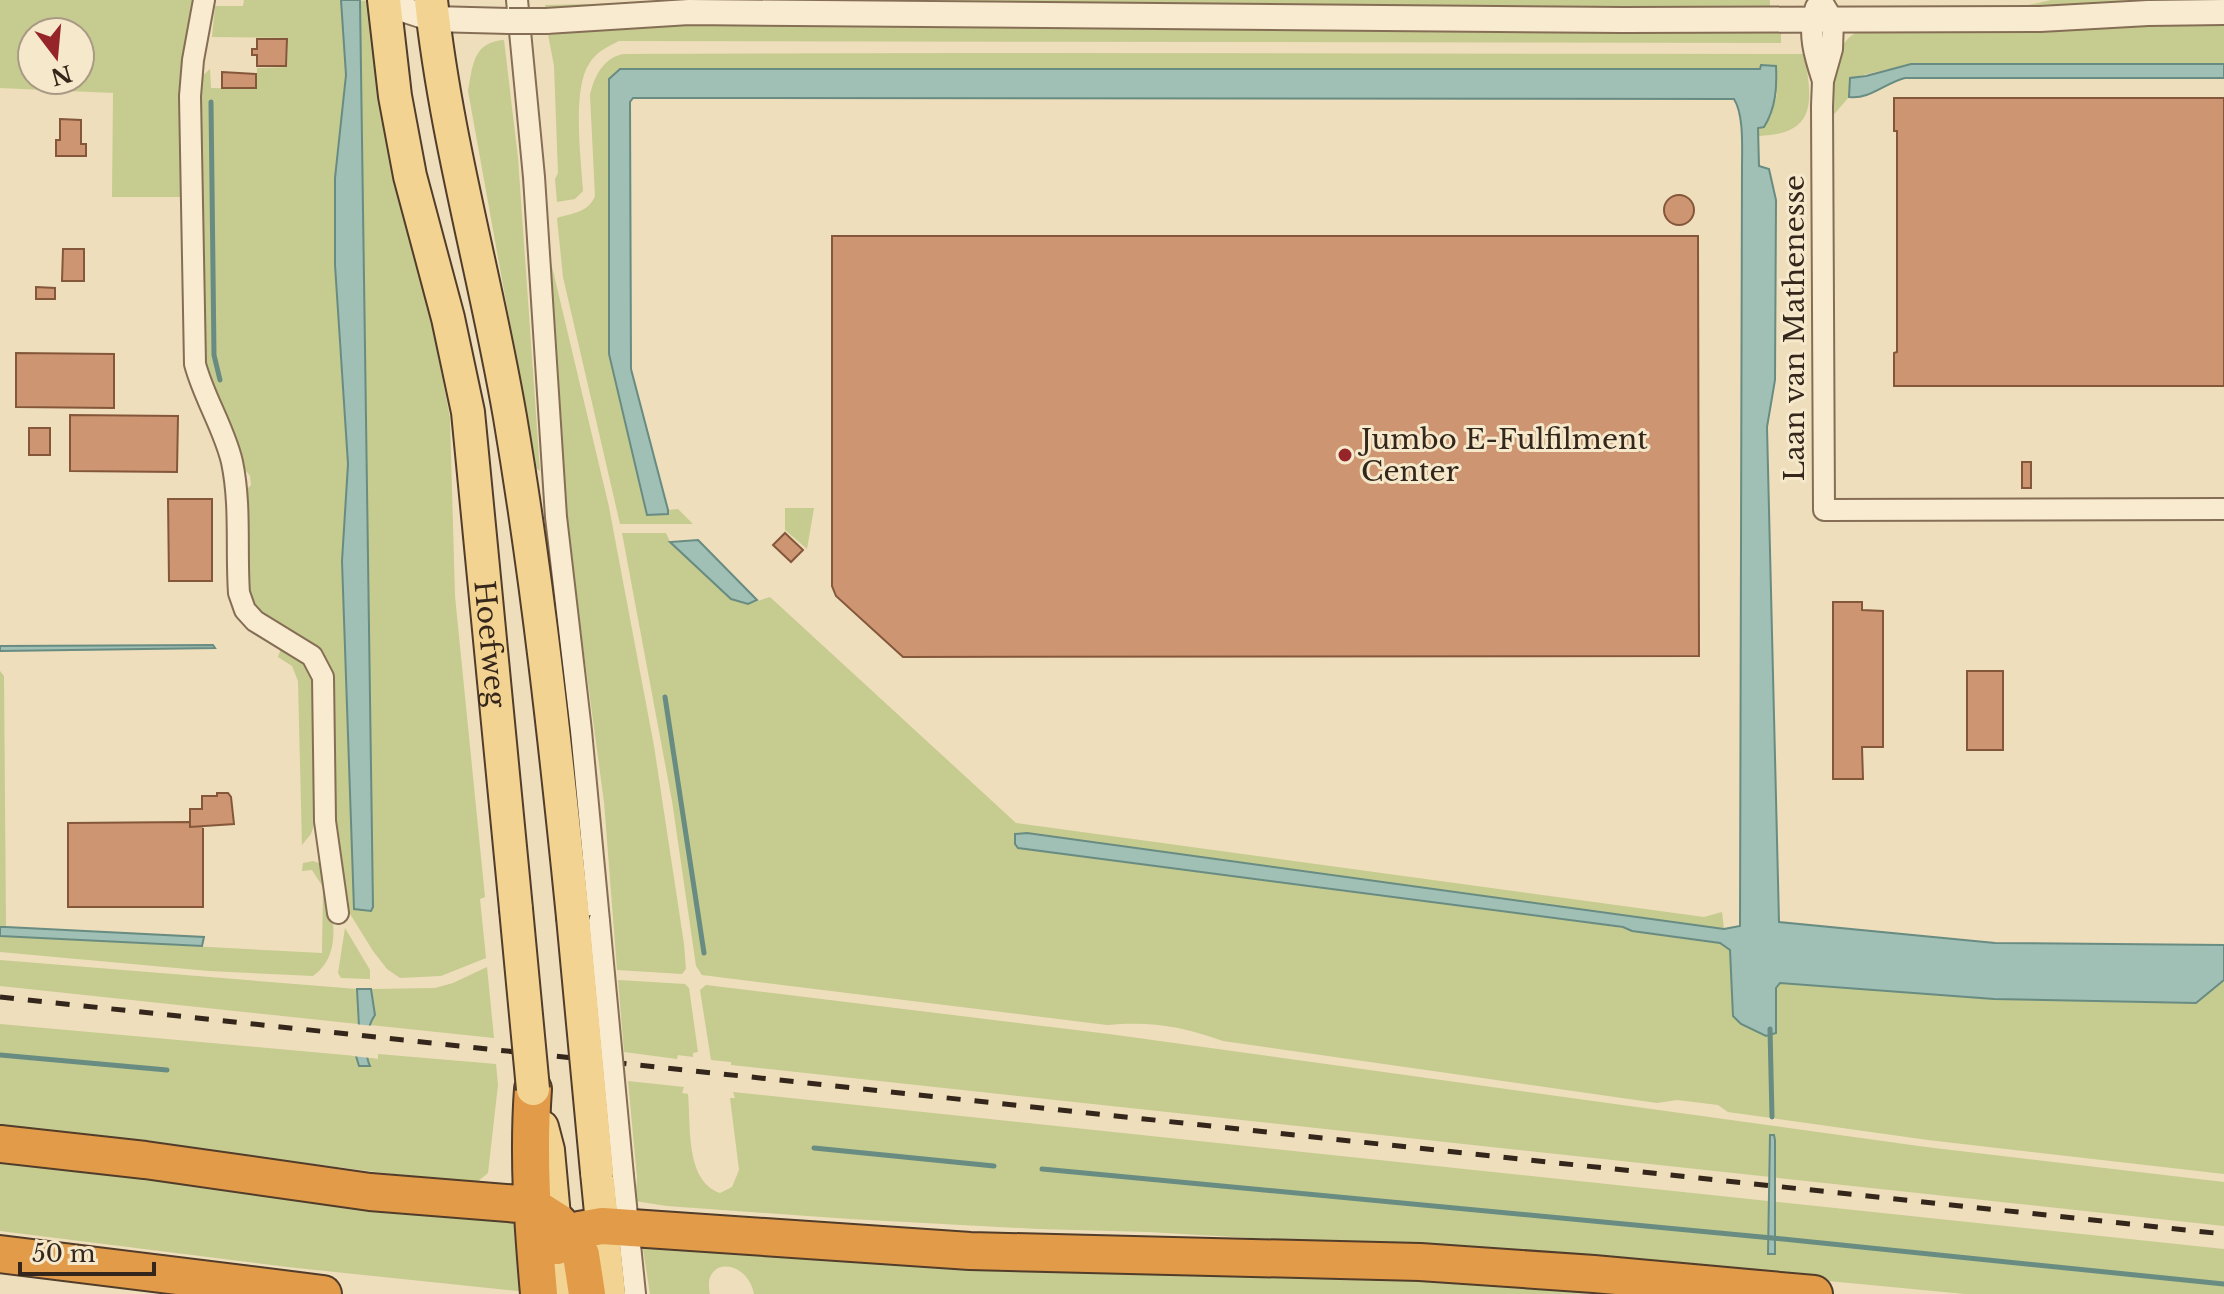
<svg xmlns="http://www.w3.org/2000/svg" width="2224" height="1294" viewBox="0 0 2224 1294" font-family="'Libre Baskerville',serif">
	<rect width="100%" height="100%" fill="#eedebc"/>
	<path fill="#c6cb90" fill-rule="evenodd" d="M0 0H196L182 61 181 197H112L113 93 0 88ZM32 32H80V80H32Z
		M244 0H341L346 75 335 178 339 339 348 464 342 561 354 908 371 911 373 907 360 1 371 0 450 418 455 596 485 897 480 899 486 958 441 976 400 978 387 969 373 951 347 909 335 820 332 676 329 665 316 646 261 616 253 604 249 594 244 492 251 485 250 476 242 466 236 438 206 373 202 351 200 78 210 69 211 88 257 89V68L287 67 288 38 212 37 215 6H243Z
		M778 0H1770V6L1644 7 1608 15 546 12 545 5Z
		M2051 0H2224V9L2015 8Z
		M968 18 1781 33V43L619 41C607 47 596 52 589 64 572 89 581 160 583 191L575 199 557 202 555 179 558 173 554 66 548 34 566 31 569 26Z
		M2224 20V64H1911L1850 78 1849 97 1830 119C1830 90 1829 45 1859 31Z
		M504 40 518 158 540 471 536 468 468 91C473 65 473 42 504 40Z
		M981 53 1804 54C1813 101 1817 134 1759 136L1758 127 1771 116 1777 94 1761 65V69H620L609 354 667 514 668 510 678 509 693 524H620L563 277 557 218C573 213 589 212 595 196L590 95C594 77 603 58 623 54Z
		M550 258 609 507 654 746 684 944 686 969 682 974 617 970 604 802 566 520Z
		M785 508H814L807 549 785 530Z
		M622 533H666L670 542 731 599 748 604 770 597 1016 823 1704 917 1722 912 1724 929 1027 833 1015 834 1720 943 1730 950 1733 1016 1741 1024 1766 1036 1776 1033V987L1780 983 1994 999 2196 1003 2224 980V1174L1928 1140 1728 1112 1718 1105 1677 1100 1657 1103 1223 1041C1182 1026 1150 1021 1107 1025L702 975 696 966 672 801Z
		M281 648 303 661 315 684V822L311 834 302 845 298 681 292 666 278 657Z
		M0 671 4 676 6 927H0Z
		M313 861 322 864C329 899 348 952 313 976L209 971 0 952V936L322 953 323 887 312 870 302 871 303 863Z
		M345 928 370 970V979L341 978 338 973Z
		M0 960 357 989 358 1024 0 986Z
		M487 967 494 1038 370 1025 375 1015 371 989 435 988 453 983Z
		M618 980 685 984 689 988 698 1052 693 1053V1057L678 1055 677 1059 624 1052Z
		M706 985 1109 1034 1926 1147 2224 1182V1226L731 1065V1062L711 1060 700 990Z
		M0 1024 356 1056 359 1065H370L366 1057 378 1059V1054L496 1064 498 1085 488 1173 477 1182 441 1180 0 1125Z
		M628 1081 684 1087 682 1093 688 1094C691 1125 685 1181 720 1193L732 1187 739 1170 730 1098H735L733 1092 2224 1249V1294H1965L1562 1256 1149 1232 1038 1229 850 1219 667 1206 635 1201 637 1178Z
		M0 1154 523 1215 528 1292 287 1267 0 1231Z
		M642 1243 1756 1294H754C747 1258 701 1257 710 1294H650Z"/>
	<path fill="#a0bfb5" stroke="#688c82" stroke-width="2" d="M341 0H360L373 907 371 911 354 909 342 561 348 464 335 265V178L346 75Z
		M1911 64H2224V78H1905C1885 83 1869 100 1849 97L1850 78 1866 76Z
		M1761 65 1776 66C1777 87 1776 108 1764 127L1758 128 1759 166 1769 169 1776 200 1775 380 1767 427 1779 922 1995 943 2224 945V980L2196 1003 1994 999 1780 983 1776 988V1033L1766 1036 1741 1024 1733 1016 1730 950 1720 943 1632 931 1623 927 1018 848 1015 844V834L1027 833 1724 929 1740 926 1742 167C1742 147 1744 115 1734 99L633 98 630 102 631 369 668 510V514L647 515 609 354V79L620 69H1760Z
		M698 540 757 600 748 604 731 599 670 542Z
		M213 645 215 648 0 651V646Z
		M0 927H6L204 937 202 946 0 936Z
		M357 989H371L375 1015C366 1027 364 1054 370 1066H359L356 1056 359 1027Z
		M1770 1135H1774L1775 1140V1254H1768Z"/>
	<path fill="#eedebc" d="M354 1024 374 1026 371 1058 352 1056 356 1030Z"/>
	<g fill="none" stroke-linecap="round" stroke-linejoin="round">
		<path stroke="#688c82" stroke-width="5" d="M211 102 214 355 220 380
			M665 697 704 953
			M1770 1029 1772 1117
			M0 1055 167 1070
			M814 1148 994 1166
			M1042 1169 1772 1238 2224 1284"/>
	</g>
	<path fill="#cd9571" stroke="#84573b" stroke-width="2" d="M257 39H287L286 66H257V55H252V49H257Z
		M222 72 256 74V88H222Z
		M1894 98H2224V386H1894V353L1897 352V131H1894Z
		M60 119 81 120V144H86V156H56V140H60Z
		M1664 210a15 15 0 1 1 30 0a15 15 0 1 1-30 0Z
		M832 236H1698L1699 656 903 657 836 596 832 586Z
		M63 249H84V281H62Z
		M36 287 55 288V299H36Z
		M16 353 114 354V408L16 407Z
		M70 415 178 416 177 472 70 471Z
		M29 428H50V455H29Z
		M2022 462H2031V488H2022Z
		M168 499H212V581H169Z
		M785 533 803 550 791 562 773 545Z
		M1833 602H1862V610L1883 611V747H1862L1863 779H1833Z
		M1967 671H2003V750H1967Z
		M217 793H228L231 797 234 824 190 827V809H202V796H217Z
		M190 822V827H203V907H68V823Z"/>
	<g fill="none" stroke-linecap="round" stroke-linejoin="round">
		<g stroke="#856e55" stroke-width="24">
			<path id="minor" d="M204 0 193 60 190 96 195 364C204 398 224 428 232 462 241 505 236 550 239 593L245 610 255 621 312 656 323 677 325 821 338 913
				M517 0 534 177 556 517 581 731 599 921
				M1821 0 1833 20 1832 49 1823 81 1822 106 1824 510 2224 509
				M1816 7C1807 32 1815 57 1823 81
				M623 1176 635 1294"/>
		</g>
		<g stroke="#856e55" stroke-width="28">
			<path id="tertiary" d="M384 3 433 19 509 21
				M546 21 689 12 1623 20 2040 19 2148 13 2224 12"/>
		</g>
		<g stroke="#523c2a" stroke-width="36">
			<g id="primary">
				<path id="s1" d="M384 0 395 96 410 176 448 318 468 412 516 909"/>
				<path d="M431 0C446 141 486 277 510 417 538 583 556 749 573 917"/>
				<path d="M542 1127 548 1150 561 1294"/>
				<path d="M597 1172 609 1294"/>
			</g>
		</g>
		<g stroke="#523c2a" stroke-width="40">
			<path id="motorway" d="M533 1089C528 1158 533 1225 539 1294
				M0 1144 145 1160 370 1192 531 1205 558 1222 573 1238 581 1255 587 1294
				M557 1246 579 1230 602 1226 970 1251 1420 1262 1594 1274 1814 1294
				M0 1254 323 1294"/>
		</g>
		<use href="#minor" stroke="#f9ebcf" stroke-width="20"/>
		<use href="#tertiary" stroke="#f9ebcf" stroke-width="24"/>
		<use href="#primary" stroke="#f3d391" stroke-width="32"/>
		<use href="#motorway" stroke="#e19b49" stroke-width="36"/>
		<path stroke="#34261b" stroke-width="5" stroke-dasharray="14 14" stroke-linecap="butt" d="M0 997 2224 1234"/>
		<g stroke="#856e55" stroke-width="24" stroke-linecap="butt">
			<path id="minor-bridge" d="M599 921 623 1176"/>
		</g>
		<g stroke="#856e55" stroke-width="28" stroke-linecap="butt">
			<path id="tertiary-bridge" d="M509 21H546"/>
		</g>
		<g stroke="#523c2a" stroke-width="36" stroke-linecap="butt">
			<path id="primary-bridge" d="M516 909 533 1089
				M573 917 597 1172"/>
		</g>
		<use href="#minor-bridge" stroke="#f9ebcf" stroke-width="20"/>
		<use href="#tertiary-bridge" stroke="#f9ebcf" stroke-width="24"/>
		<use href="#primary-bridge" stroke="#f3d391" stroke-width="32"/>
	</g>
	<circle fill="#952528" stroke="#f5e8cb" stroke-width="3" cx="1345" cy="455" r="8"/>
	<g text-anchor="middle" stroke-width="6" stroke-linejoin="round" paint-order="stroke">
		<g font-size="28" fill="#34261b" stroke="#f5e8cb">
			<text transform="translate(1794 328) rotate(-90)" y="10">Laan van Mathenesse</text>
			<text dy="10" stroke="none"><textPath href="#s1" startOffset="654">Hoefweg</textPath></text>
		</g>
		<g font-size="28" fill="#34261b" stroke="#f5e8cb" text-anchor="start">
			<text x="1361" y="449">Jumbo E-Fulfilment<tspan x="1361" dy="32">Center</tspan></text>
		</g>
	</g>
	<g transform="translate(56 56) rotate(164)"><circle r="38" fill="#f5e8cb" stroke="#a89a85" stroke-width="2"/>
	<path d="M0-6L14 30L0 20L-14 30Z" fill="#952528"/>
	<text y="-12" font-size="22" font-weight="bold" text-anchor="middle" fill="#34261b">N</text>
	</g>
	<path d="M20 1262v12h134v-12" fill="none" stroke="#34261b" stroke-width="4"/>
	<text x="32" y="1262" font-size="24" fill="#34261b" stroke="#f5e8cb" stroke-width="6" paint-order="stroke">50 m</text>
</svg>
